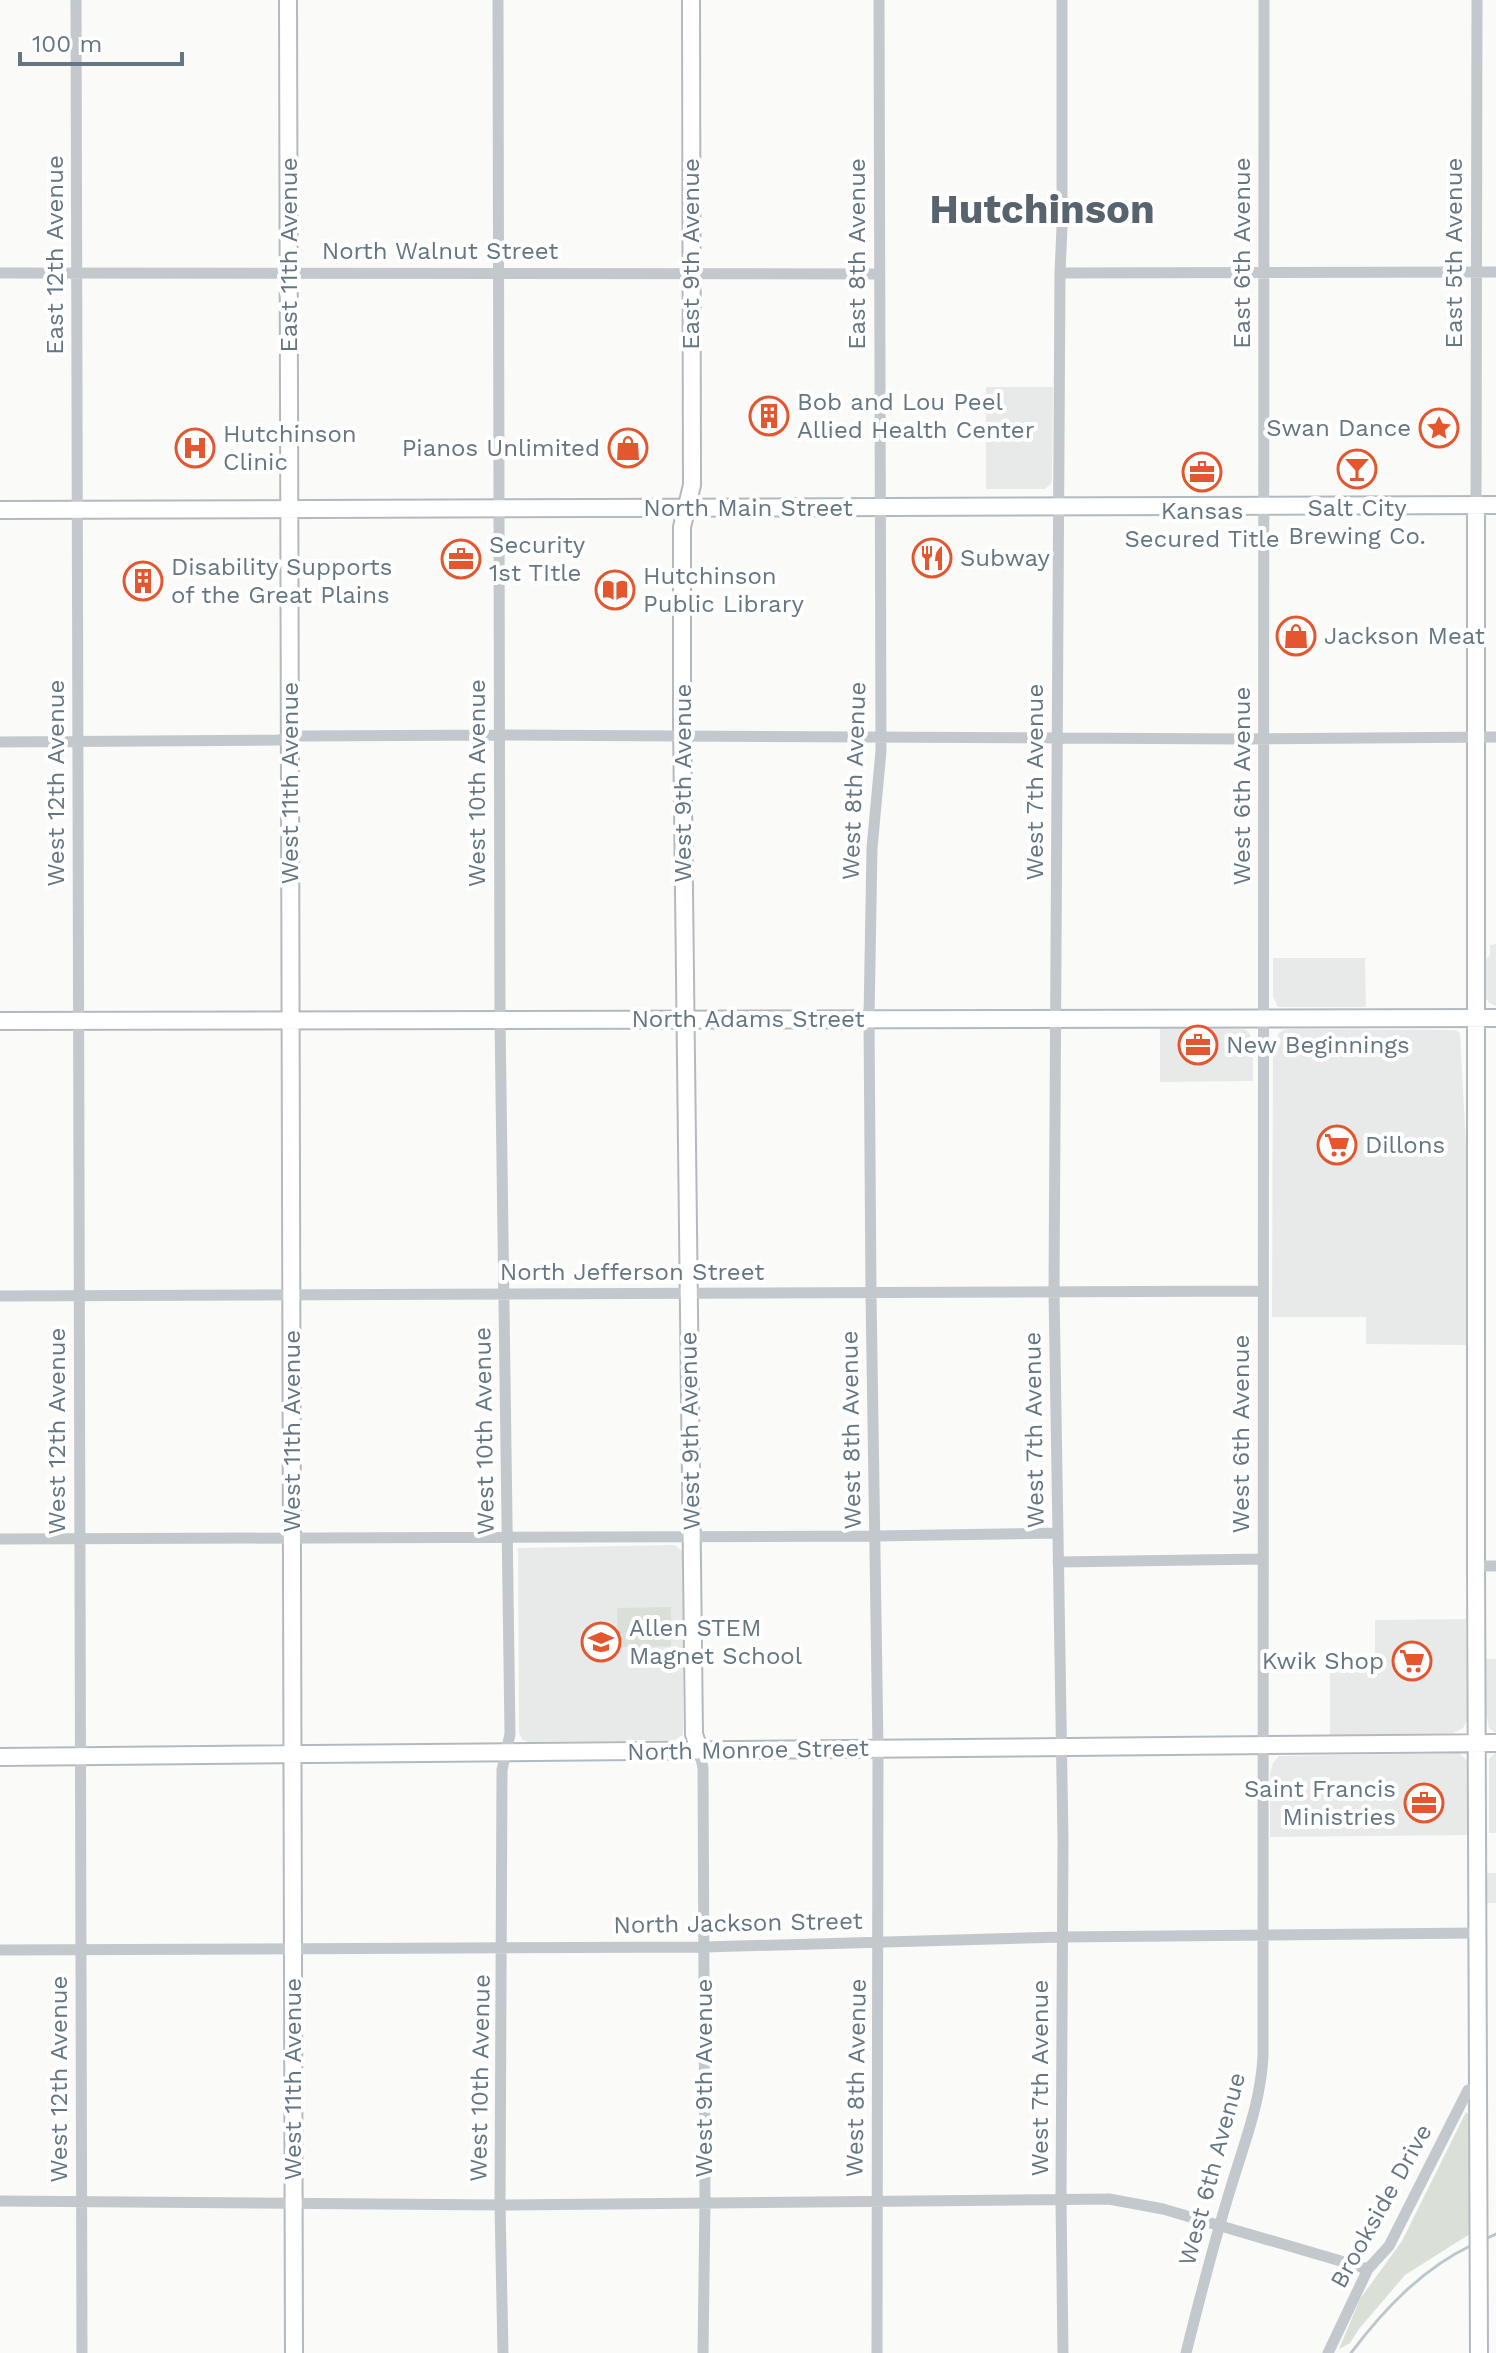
<svg xmlns="http://www.w3.org/2000/svg" width="1496" height="2353" viewBox="0 0 1496 2353" font-family="'Work Sans',sans-serif">
	<rect width="100%" height="100%" fill="#fafaf8"/>
	<path fill="#e8e9e9" d="M986 387H1053L1052 479 1051 484 1045 489H986Z
		M1496 944V1006L1489 1003 1485 997 1486 960 1490 955V945Z
		M1273 958H1365L1366 1007H1278L1273 997Z
		M1160 1027 1244 1029 1249 1032 1253 1042V1081L1160 1082Z
		M1288 1029 1455 1030 1460 1033 1466 1145V1345L1366 1344V1317H1272L1273 1050 1278 1034 1283 1030Z
		M675 1545 683 1552V1735L675 1740 528 1742 523 1740 519 1733 518 1548Z
		M1466 1619 1467 1721 1463 1728 1453 1733 1330 1735V1658L1375 1657V1620Z
		M1486 1659H1496V1733L1489 1728 1486 1714Z
		M1496 1752V1833H1489V1759Z
		M1459 1753 1468 1761V1835L1270 1837V1774L1273 1763 1279 1756Z
		M1484 1873H1496V1903H1485Z"/>
	<path fill="#dadfd7" d="M671 1607V1646L623 1647 622 1645H618L617 1608Z
		M1466 2112 1470 2116 1471 2120 1470 2234 1405 2275 1359 2329 1350 2343 1339 2349 1360 2299 1402 2241Z"/>
	<g fill="none" stroke-linecap="round" stroke-linejoin="round">
		<path stroke="#bbc7cb" stroke-width="3" d="M1483 2240 1496 2234
			M1351 2353C1384 2309 1422 2269 1472 2245"/>
		<g stroke="#b3babf" stroke-width="20">
			<path id="secondary" d="M288 0 294 2353
				M691 0 692 485 682 527V722L694 1734 699 1750
				M1476 505V1566L1479 2353
				M0 510 1496 505
				M0 1021 1496 1018
				M0 1757 1496 1743"/>
		</g>
		<path stroke="#c3c8cc" stroke-width="11" d="M76 0 82 2353
			M498 0 500 1020 510 1734 502 1770 500 2205 503 2353
			M1062 0V227L1060 273 1054 1291 1063 1840 1061 2200 1063 2353
			M0 273 879 274
			M1060 273 1496 272
			M1476 505 1477 0
			M0 742 279 740 301 736 499 735 1245 739 1496 737
			M0 1296 1263 1291
			M0 1539 875 1536 1057 1533
			M1058 1562 1263 1559
			M1476 1566H1496
			M699 1750 703 1768 705 2203 703 2353
			M0 1950 704 1947 1062 1937 1478 1933
			M0 2201 500 2205 1109 2199 1163 2209 1368 2269
			M877 2353 878 1748 871 1293 869 1018 872 848 881 751 879 0
			M1186 2353C1200 2297 1214 2242 1231 2187 1244 2144 1261 2101 1263 2056L1264 0
			M1328 2353 1368 2269 1389 2246 1468 2090 1478 2089"/>
		<use href="#secondary" stroke="#fff" stroke-width="16"/>
	</g>
	<defs>
		<g id="building-ring" transform="scale(2)"><circle r="9.5" fill="#fff" stroke="#e4572e" stroke-width="1.5"/><path d="M-4-6H4V6H1V3H-1V6H-4ZM-2.5-4.3h1.7v1.8h-1.7ZM.8-4.3h1.7v1.8H.8ZM-2.5-1h1.7V.8h-1.7ZM.8-1h1.7V.8H.8Z" fill="#e4572e"/></g>
		<g id="sight-ring" transform="scale(2)"><circle r="9.5" fill="#fff" stroke="#e4572e" stroke-width="1.5"/><path d="M0-6L1.8-2.2L6-1.7L2.9 1.2L3.7 5.4L0 3.3L-3.7 5.4L-2.9 1.2L-6-1.7L-1.8-2.2Z" fill="#e4572e"/></g>
		<g id="hospital-ring" transform="scale(2)"><circle r="9.5" fill="#fff" stroke="#e4572e" stroke-width="1.5"/><path d="M-5-5h3v3.5h4V-5h3V5h-3V1.5h-4V5h-3Z" fill="#e4572e"/></g>
		<g id="shop-ring" transform="scale(2)"><circle r="9.5" fill="#fff" stroke="#e4572e" stroke-width="1.5"/><path d="M-5-2.5h2.3a2.7 3.5 0 0 1 5.4 0H5L5.5 6h-11ZM-1.5-2.5h3a1.5 2.3 0 0 0-3 0Z" fill="#e4572e"/></g>
		<g id="bar-ring" transform="scale(2)"><circle r="9.5" fill="#fff" stroke="#e4572e" stroke-width="1.5"/><path d="M-6-5H6L.8 .8V4.5H3.5V6h-7V4.5H-.8V.8Z" fill="#e4572e"/></g>
		<g id="office-ring" transform="scale(2)"><circle r="9.5" fill="#fff" stroke="#e4572e" stroke-width="1.5"/><path d="M-6-3h4V-5.5h4V-3h4V5H-6ZM-1-4.5V-3h2v-1.5ZM-6 0V1H6V0Z" fill="#e4572e"/></g>
		<g id="restaurant-ring" transform="scale(2)"><circle r="9.5" fill="#fff" stroke="#e4572e" stroke-width="1.5"/><path d="M-5-6h1v4h1v-4h1v4h1v-4h1v5L-1.5 .5V6h-2V.5L-5-1ZM5-6V6H3V1.5H1.5Q1.5-4 5-6Z" fill="#e4572e"/></g>
		<g id="library-ring" transform="scale(2)"><circle r="9.5" fill="#fff" stroke="#e4572e" stroke-width="1.5"/><path d="M-6-4Q-3-5.5-.7-3.5V5Q-3 3-6 4ZM6-4Q3-5.5 .7-3.5V5Q3 3 6 4Z" fill="#e4572e"/></g>
		<g id="supermarket-ring" transform="scale(2)"><circle r="9.5" fill="#fff" stroke="#e4572e" stroke-width="1.5"/><path d="M-6-5.5h2.5l.6 2H6L4.5 2H-2.5L-4.4-4H-6ZM-1.5 3.2a1.3 1.3 0 1 0 .1 0ZM3 3.2a1.3 1.3 0 1 0 .1 0Z" fill="#e4572e"/></g>
		<g id="school-ring" transform="scale(2)"><circle r="9.5" fill="#fff" stroke="#e4572e" stroke-width="1.5"/><path d="M0-5L7-2L0 1L-7-2ZM-4 1L0 2.5L4 1V4Q0 6-4 4Z" fill="#e4572e"/></g>
	</defs>
	<g fill-rule="evenodd">
		<use href="#building-ring" x="769" y="416"/>
		<use href="#sight-ring" x="1439" y="428"/>
		<use href="#hospital-ring" x="195" y="448"/>
		<use href="#shop-ring" x="628" y="448"/>
		<use href="#bar-ring" x="1357" y="469"/>
		<use href="#office-ring" x="1202" y="472"/>
		<use href="#restaurant-ring" x="932" y="558"/>
		<use href="#office-ring" x="461" y="559"/>
		<use href="#building-ring" x="143" y="581"/>
		<use href="#library-ring" x="615" y="590"/>
		<use href="#shop-ring" x="1296" y="636"/>
		<use href="#office-ring" x="1198" y="1045"/>
		<use href="#supermarket-ring" x="1337" y="1145"/>
		<use href="#school-ring" x="601" y="1642"/>
		<use href="#supermarket-ring" x="1412" y="1661"/>
		<use href="#office-ring" x="1424" y="1803"/>
	</g>
	<g text-anchor="middle" stroke-width="8" stroke-linejoin="round" paint-order="stroke">
		<g font-size="24" fill="#657683" stroke="#fff">
			<text x="440" y="259">North Walnut Street</text>
			<text transform="translate(1242 253) rotate(-90)" y="8">East 6th Avenue</text>
			<text transform="translate(1454 253) rotate(-90)" y="8">East 5th Avenue</text>
			<text transform="translate(691 254) rotate(-90)" y="8">East 9th Avenue</text>
			<text transform="translate(857 254) rotate(-90)" y="8">East 8th Avenue</text>
			<text transform="translate(55 255) rotate(-90)" y="8">East 12th Avenue</text>
			<text transform="translate(289 255) rotate(-90)" y="8">East 11th Avenue</text>
			<text x="748" y="516">North Main Street</text>
			<text transform="translate(854 781) rotate(-88)" y="8">West 8th Avenue</text>
			<text transform="translate(1035 782) rotate(-90)" y="8">West 7th Avenue</text>
			<text transform="translate(56 783) rotate(-90)" y="8">West 12th Avenue</text>
			<text transform="translate(290 783) rotate(-90)" y="8">West 11th Avenue</text>
			<text transform="translate(477 783) rotate(-90)" y="8">West 10th Avenue</text>
			<text transform="translate(683 783) rotate(-90)" y="8">West 9th Avenue</text>
			<text transform="translate(1242 786) rotate(-90)" y="8">West 6th Avenue</text>
			<text x="748" y="1027">North Adams Street</text>
			<text x="632" y="1280">North Jefferson Street</text>
			<text transform="translate(851 1430) rotate(-91)" y="8">West 8th Avenue</text>
			<text transform="translate(1034 1430) rotate(-91)" y="8">West 7th Avenue</text>
			<text transform="translate(57 1431) rotate(-90)" y="8">West 12th Avenue</text>
			<text transform="translate(292 1431) rotate(-90)" y="8">West 11th Avenue</text>
			<text transform="translate(484 1431) rotate(-91)" y="8">West 10th Avenue</text>
			<text transform="translate(690 1431) rotate(-91)" y="8">West 9th Avenue</text>
			<text transform="translate(1241 1434) rotate(-90)" y="8">West 6th Avenue</text>
			<text transform="translate(748 1750) rotate(-1)" y="8">North Monroe Street</text>
			<text transform="translate(738 1923) rotate(-1)" y="8">North Jackson Street</text>
			<text transform="translate(480 2078) rotate(-89)" y="8">West 10th Avenue</text>
			<text transform="translate(704 2078) rotate(-90)" y="8">West 9th Avenue</text>
			<text transform="translate(856 2078) rotate(-89)" y="8">West 8th Avenue</text>
			<text transform="translate(1040 2078) rotate(-90)" y="8">West 7th Avenue</text>
			<text transform="translate(59 2079) rotate(-90)" y="8">West 12th Avenue</text>
			<text transform="translate(293 2079) rotate(-90)" y="8">West 11th Avenue</text>
			<text transform="translate(1212 2169) rotate(-75)" y="8">West 6th Avenue</text>
			<text transform="translate(1381 2206) rotate(-61)" y="8">Brookside Drive</text>
		</g>
		<g font-size="24" fill="#657683" stroke="#fff" text-anchor="start">
			<text x="797" y="410">Bob and Lou Peel<tspan x="797" dy="28">Allied Health Center</tspan></text>
			<text x="1411" y="436" text-anchor="end">Swan Dance</text>
			<text x="223" y="442">Hutchinson<tspan x="223" dy="28">Clinic</tspan></text>
			<text x="600" y="456" text-anchor="end">Pianos Unlimited</text>
			<text x="1357" y="516" text-anchor="middle">Salt City<tspan x="1357" dy="28">Brewing Co.</tspan></text>
			<text x="1202" y="519" text-anchor="middle">Kansas<tspan x="1202" dy="28">Secured Title</tspan></text>
			<text x="489" y="553">Security<tspan x="489" dy="28">1st TItle</tspan></text>
			<text x="960" y="566">Subway</text>
			<text x="171" y="575">Disability Supports<tspan x="171" dy="28">of the Great Plains</tspan></text>
			<text x="643" y="584">Hutchinson<tspan x="643" dy="28">Public Library</tspan></text>
			<text x="1324" y="644">Jackson Meat</text>
			<text x="1226" y="1053">New Beginnings</text>
			<text x="1365" y="1153">Dillons</text>
			<text x="629" y="1636">Allen STEM<tspan x="629" dy="28">Magnet School</tspan></text>
			<text x="1384" y="1669" text-anchor="end">Kwik Shop</text>
			<text x="1396" y="1797" text-anchor="end">Saint Francis<tspan x="1396" dy="28">Ministries</tspan></text>
		</g>
		<g font-size="40" font-weight="bold" fill="#57646e" stroke="#fff">
			<text x="1042" y="223">Hutchinson</text>
		</g>
	</g>
	<path d="M20 52v12h162v-12" fill="none" stroke="#657683" stroke-width="4"/>
	<text x="32" y="52" font-size="24" fill="#657683" stroke="#ffffff" stroke-width="6" paint-order="stroke">100 m</text>
</svg>
